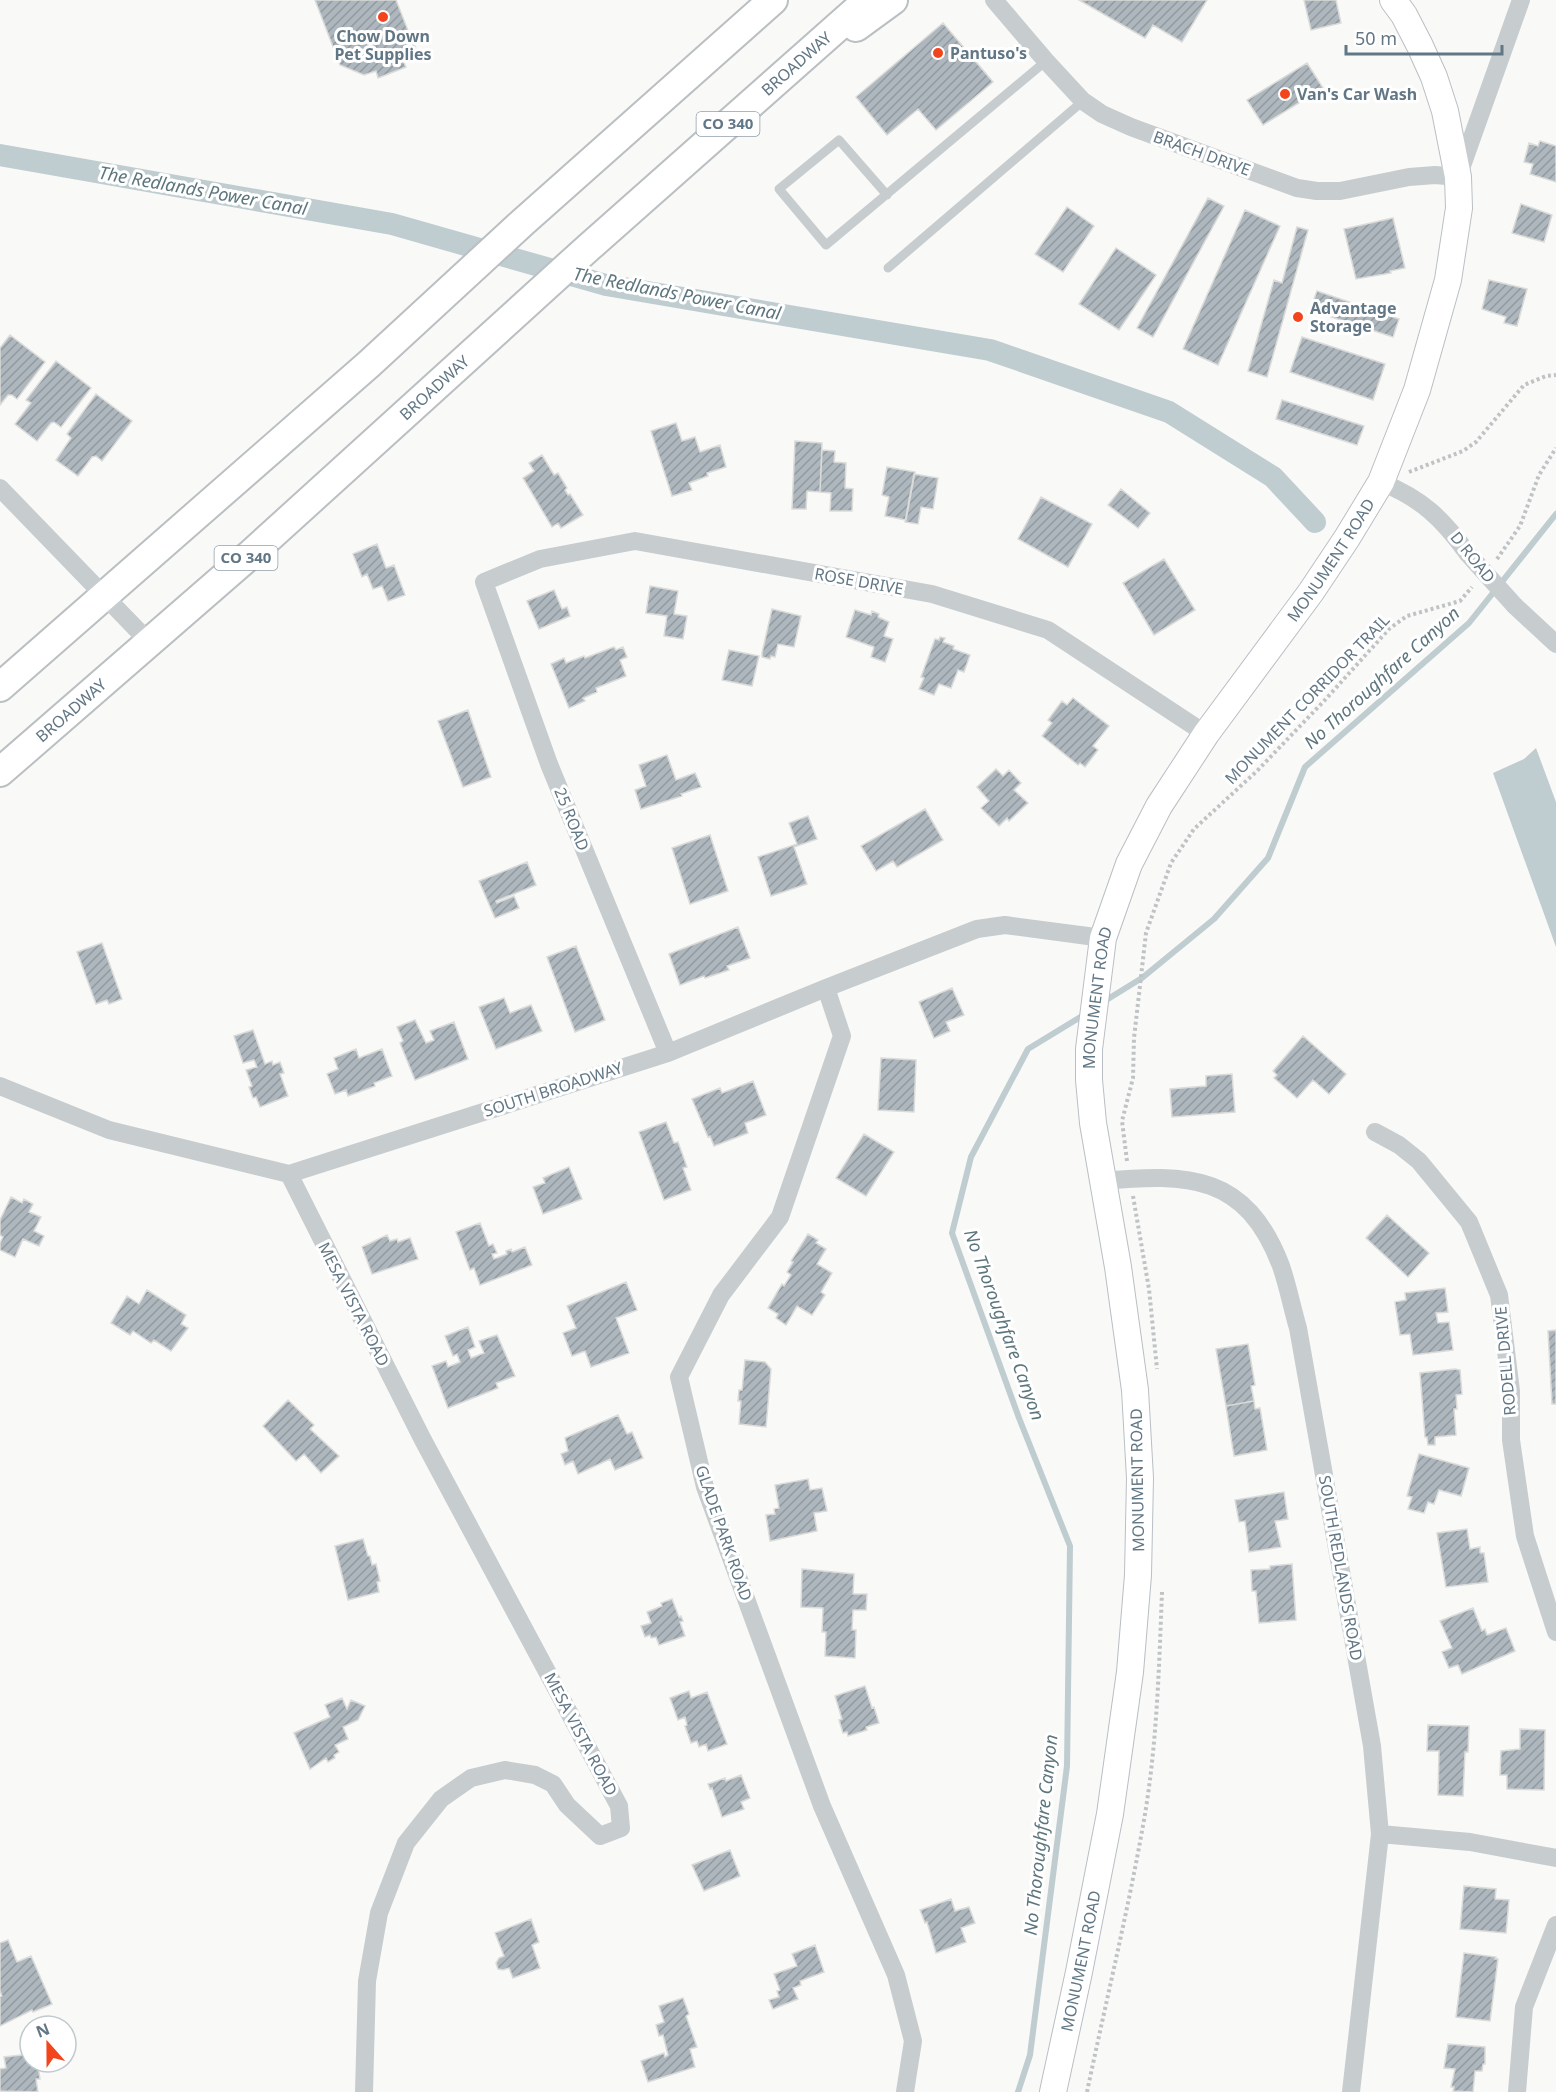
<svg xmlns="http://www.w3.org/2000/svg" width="1556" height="2092" viewBox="0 0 1556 2092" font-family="'Noto Sans',sans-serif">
	<defs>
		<pattern id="building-hatch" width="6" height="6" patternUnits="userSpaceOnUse" patternTransform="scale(1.5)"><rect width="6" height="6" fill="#adb7bd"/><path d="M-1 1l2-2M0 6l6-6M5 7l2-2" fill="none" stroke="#909a9f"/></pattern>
	</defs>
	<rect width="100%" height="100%" fill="#f9f9f7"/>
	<path fill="#bfccd0" d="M1536 748 1556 802V947L1493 773 1524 759Z"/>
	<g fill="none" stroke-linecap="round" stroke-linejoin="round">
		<path stroke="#bfccd0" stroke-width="6" d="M1103 1002 1142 978 1214 919 1268 858 1305 767 1469 623 1556 514
			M1018 2092 1030 2055 1067 1766 1070 1546 1019 1418 952 1233 971 1157 1028 1049 1087 1013"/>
		<path stroke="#bfccd0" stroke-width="22" d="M0 155 392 224 606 285 990 350 1169 412 1273 477 1315 522"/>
	</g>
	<path fill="url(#building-hatch)" stroke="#dbdbd9" stroke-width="1.5" d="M315 0H396L409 33 402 36 405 44 413 41 419 57 404 63 406 67 378 78 376 71 364 75 340 65Z
		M1079 0H1207L1182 42 1153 25 1145 38Z
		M1304 0H1336L1341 23 1311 30Z
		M943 23 993 82 936 130 918 109 887 135 856 97Z
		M1307 63 1323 88 1263 125 1247 100Z
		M1540 141 1556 146V182L1530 174 1533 164 1524 162 1529 143 1538 146Z
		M1208 198 1224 206 1153 337 1137 328Z
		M1521 204 1552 215 1544 242 1512 233Z
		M1067 207 1094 226 1063 272 1035 254Z
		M1245 210 1280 226 1218 365 1183 349Z
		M1393 218 1405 268 1390 271 1391 273 1356 279 1344 229Z
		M1297 227 1308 230 1267 377 1248 371 1274 280 1282 283Z
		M1116 248 1156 275 1119 330 1079 304Z
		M1489 280 1527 289 1517 326 1504 323 1506 317 1482 309Z
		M1317 291 1399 319 1393 337 1310 310Z
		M10 335 45 362 17 399 12 395H8L0 405V348Z
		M1302 337 1385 364 1373 400 1290 372Z
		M56 361 91 388 61 427 54 422 51 423 37 441 15 424 31 403 26 400Z
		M96 394 132 421 102 461 96 456 92 457 78 476 56 460 71 438 67 434Z
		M1282 400 1364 426 1357 445 1276 419Z
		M676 423 682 441 695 437 700 452 720 445 726 467 707 473 708 476 689 483 692 490 672 496 651 431Z
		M795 441 822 443 820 492 807 491 806 509H792Z
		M822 450 835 451 834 462 846 463 845 488 853 489 852 511H830L831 493 820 492Z
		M542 455 554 475 558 473 567 488 565 490 568 495 570 494 583 515 561 528 558 523 552 527 523 478 534 471 529 463Z
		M887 467 915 472 906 520 885 516 889 497 882 495Z
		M914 474 938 478 933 509 921 507 918 524 905 522Z
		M1121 489 1150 513 1138 528 1108 505Z
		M1041 497 1092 524 1068 567 1018 539Z
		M377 544 386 568 394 565 405 595 388 601 382 586 373 589 367 574 362 577 353 554Z
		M1164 559 1195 610 1154 635 1123 583Z
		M650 586 678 591 674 614 687 616 683 639 664 636 667 616 646 613Z
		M554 590 562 609 567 607 570 616 539 629 527 601Z
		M772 609 801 616 794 647 778 644 775 657 771 656 770 659 762 657V653Z
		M855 610 871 615 872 611 879 614 878 617 889 622 884 636 893 639 885 662 871 657 874 647 846 637Z
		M940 637 945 638 943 642 954 646 953 649 970 655 964 672 958 670 951 688 939 684 934 695 919 689 924 678 921 677 935 639 939 640Z
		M614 647 616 650 623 647 627 657 620 660 626 676 596 688 597 692 583 698 585 701 569 708 551 664 564 658 566 663 584 656 585 658Z
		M729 650 759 656 752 686 722 680Z
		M1073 698 1109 726 1093 746 1098 750 1085 767 1080 763 1078 765 1042 736 1052 723 1048 720 1062 701 1067 705Z
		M468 710 491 777 463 787 438 721Z
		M667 755 676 780 695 773 701 787 681 794 682 796 641 809 635 790 646 786 639 765Z
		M996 769 1003 776 1009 770 1021 783 1014 790 1028 803 1009 821 1007 818 999 826 981 808 989 801 977 787Z
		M925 809 943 840 897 867 893 861 876 871 861 846Z
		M808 816 817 839 794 847 807 884 771 896 758 857 797 844 789 823Z
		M710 835 728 891 690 904 672 848Z
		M527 862 536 885 496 901 497 903 514 896 519 908 495 918 479 881Z
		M738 927 750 958 727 966 729 970 705 978 704 976 680 985 669 954Z
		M102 943 122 999 109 1004 107 1000 96 1004 77 952Z
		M576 946 605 1020 575 1032 547 957Z
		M952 988 964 1015 946 1022 950 1031 934 1038 919 1002Z
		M504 998 510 1013 531 1005 542 1031 496 1049 479 1007Z
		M415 1020 426 1043 434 1040 430 1031 454 1022 468 1059 415 1080 400 1043 403 1041 397 1027Z
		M253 1030 265 1064 272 1061 273 1065 280 1062 284 1073 280 1074 288 1096 260 1107 256 1097 253 1098 249 1087 252 1086 246 1070 257 1067 254 1060 243 1063 234 1036Z
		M1303 1036 1346 1074 1329 1094 1313 1080 1297 1098 1274 1078 1277 1075 1273 1071Z
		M356 1049 359 1058 382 1049 392 1076 374 1083 375 1086 348 1096 346 1090 335 1094 327 1074 338 1069 334 1058Z
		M881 1058 916 1060 914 1112 878 1110Z
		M1232 1074 1235 1112 1172 1117 1170 1089 1206 1086V1076Z
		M753 1081 766 1115 745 1123 748 1133 714 1146 710 1136 708 1137 692 1099 720 1088 722 1093Z
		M666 1122 674 1143 678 1142 687 1167 683 1168 691 1190 664 1200 639 1132Z
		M864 1134 894 1152 866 1196 836 1178Z
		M569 1167 582 1199 543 1214 533 1187 545 1183 543 1178Z
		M11 1197 22 1203 24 1199 33 1204 29 1212 41 1217 34 1231 44 1236 39 1246 23 1239 15 1257 0 1250V1243L3 1237 0 1235V1220Z
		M1387 1215 1429 1253 1408 1277 1366 1238Z
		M480 1223 489 1246 493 1244 497 1253 492 1254 494 1259 507 1254 506 1251 511 1249 512 1252 525 1247 532 1265 480 1285 474 1268 470 1270 456 1232Z
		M808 1234 818 1240 816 1243 826 1249 817 1264 832 1273 821 1292 825 1295 812 1315 797 1306 786 1325 776 1318 778 1314 768 1308 782 1284 784 1286 791 1275 787 1272 793 1262 791 1261Z
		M387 1235 390 1241 397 1239 398 1242 410 1238 418 1259 372 1274 362 1247Z
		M626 1282 637 1310 616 1318 629 1353 591 1367 585 1351 572 1356 563 1333 576 1328 567 1306Z
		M1445 1288 1448 1312 1436 1313 1438 1323 1449 1322 1453 1350 1413 1355 1410 1334 1400 1335 1395 1302 1406 1300 1405 1293Z
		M147 1290 186 1315 181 1324 188 1328 171 1351 154 1340 151 1343 133 1331 130 1335 111 1323 127 1296 139 1304Z
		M468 1327 475 1347 468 1350 471 1358 484 1353 479 1341 497 1335 515 1376 496 1383 498 1388 448 1408 432 1366 446 1361 448 1367 460 1362 457 1354 453 1356 445 1336Z
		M1556 1330V1404H1552L1548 1331Z
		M1248 1344 1255 1385 1251 1386 1254 1401 1226 1406 1216 1349Z
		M745 1360 765 1362 771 1369 766 1427 739 1424 741 1401H738L739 1390H742Z
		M1455 1369 1460 1370 1462 1394 1456 1395 1457 1409H1454L1456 1435 1435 1437V1445H1428L1427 1437H1425L1420 1373Z
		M288 1400 314 1425 310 1429 339 1456 321 1473 304 1454 296 1461 263 1426Z
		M1254 1401 1255 1409 1260 1408 1267 1450 1234 1456 1226 1406Z
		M618 1415 627 1434 632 1432 643 1458 615 1470 610 1459 578 1474 573 1461 565 1465 561 1454 568 1451 565 1438Z
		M1419 1454 1469 1468 1461 1496 1439 1490 1434 1504 1428 1502 1424 1513 1408 1509 1412 1497 1407 1496Z
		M808 1479 810 1490 822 1488 827 1511 814 1513 817 1531 770 1541 766 1515 775 1514 774 1509 779 1508 775 1485Z
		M1284 1492 1288 1519 1275 1521 1281 1547 1249 1552 1245 1521 1239 1522 1235 1500Z
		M1467 1529 1470 1549 1480 1547V1553H1484L1488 1582 1446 1587 1437 1533Z
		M363 1539 368 1556H370L372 1565 376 1564 380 1581 377 1582 379 1592 348 1600 335 1546Z
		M1292 1564 1296 1620 1259 1623 1256 1591H1252L1251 1570 1270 1569V1566Z
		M802 1569 854 1574 853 1594H867L866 1610H853L852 1630H856L855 1658 825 1656 826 1632H822L823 1608 801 1607Z
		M672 1599 679 1617 681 1616 683 1621 680 1622 685 1636 659 1645 656 1637 651 1638 650 1635 645 1637 641 1626 651 1623 647 1612 662 1606 661 1603Z
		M1473 1608 1482 1631 1485 1629 1487 1635 1506 1628 1515 1651 1462 1674 1458 1665 1449 1668 1442 1652 1452 1648 1440 1621Z
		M865 1686 872 1708 874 1707 879 1723 866 1727 867 1730 848 1736 847 1732 843 1733 839 1720 842 1719 835 1696Z
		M689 1691 691 1698 707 1692 727 1744 708 1751 706 1744 699 1747 697 1741 691 1743 685 1726 687 1725 685 1717 678 1720 670 1698Z
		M342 1698 347 1709 351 1700 365 1706 358 1720 343 1727 348 1739 335 1745 339 1752 334 1755 335 1758 328 1762 326 1758 310 1769 294 1733 330 1717 325 1705Z
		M1428 1725 1469 1726 1468 1752H1465L1463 1796 1438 1795 1439 1751H1427Z
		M1520 1729 1545 1730 1544 1790 1507 1789V1775H1500L1501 1751 1520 1749Z
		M741 1775 750 1798 741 1802 744 1809 722 1817 712 1788 710 1789 708 1784 725 1778 726 1781Z
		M730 1850 740 1876 704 1891 692 1865Z
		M1464 1886 1496 1889 1495 1899 1509 1900 1506 1933 1460 1929Z
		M951 1899 955 1911 969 1907 975 1923 961 1928 966 1942 936 1953 927 1922 925 1923 920 1910Z
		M531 1919 539 1942 532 1945 540 1968 513 1978 509 1968 503 1970 498 1969 496 1963 499 1958 504 1956 495 1933Z
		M8 1940 17 1962 31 1956 52 2004 33 2012 32 2010 0 2026V1997L2 1996 0 1991V1943Z
		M815 1945 824 1972 800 1981 801 1985 793 1988 798 1999 773 2009 769 2000 779 1997 777 1991 780 1990 774 1974 797 1966 792 1954Z
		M1464 1953 1496 1957 1495 1959H1498L1490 2021 1456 2017Z
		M683 1998 689 2014 686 2016 697 2047 690 2049 695 2067 648 2082 641 2061 664 2053 665 2057 668 2055 663 2035 659 2036 656 2025 664 2022 659 2006Z
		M1448 2044 1485 2047V2064H1483L1482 2071H1475L1473 2092 1453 2091 1454 2087H1451L1455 2069 1444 2068Z
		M30 2054V2062H33L34 2067 38 2066 40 2079H36L38 2092 0 2091V2069L6 2068 4 2057Z"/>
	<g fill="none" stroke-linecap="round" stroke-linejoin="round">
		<g stroke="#b9bfc4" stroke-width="28">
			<g id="secondary">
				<path id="s1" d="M1053 2092 1079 1972 1110 1814 1130 1672 1138 1575 1140 1478 1135 1390 1118 1267 1093 1123 1089 1080V1049L1103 938 1129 864 1159 806 1206 734 1311 592 1347 538 1381 482 1417 390 1448 280 1459 208 1458 177 1445 111 1434 77 1420 46 1404 15 1393 0"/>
			</g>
		</g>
		<g stroke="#babfc2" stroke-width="32">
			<g id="primary">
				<path d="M856 27 893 0"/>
				<path d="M0 687 369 364 522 223 773 0"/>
				<path id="s2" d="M0 772 252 553 588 248 868 0"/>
			</g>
		</g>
		<path stroke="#c0c3c5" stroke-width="4" stroke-dasharray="3 3" stroke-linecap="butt" d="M1409 472 1463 451 1476 442 1524 385 1546 376 1556 375
			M1497 559 1520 526 1539 475 1556 448
			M1127 1161 1122 1121 1133 1078 1134 1038 1146 933 1171 863 1194 829 1257 771 1325 700 1389 629 1407 616 1460 601 1472 587
			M1133 1196 1149 1289 1157 1369
			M1087 2092C1106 2001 1128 1911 1144 1820 1157 1745 1159 1668 1162 1592"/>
		<path stroke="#c7cccf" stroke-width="9" d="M887 195 839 140 779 189 826 245 1046 61
			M888 268 1083 101"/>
		<path stroke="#c7cccf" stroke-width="18" d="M994 0 1046 61 1083 101 1102 114 1131 127 1297 188 1317 191H1340L1409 177 1435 175 1458 177 1521 0
			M1381 482C1422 499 1442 518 1468 554
			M0 488 149 642
			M1515 606 1556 644
			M826 988 842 1036 780 1217 721 1295 679 1377 705 1487 822 1806 896 1975 913 2041 905 2092
			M668 1053 549 764 484 582 540 559 635 541 932 594 1048 630 1206 734
			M0 1086 109 1130 289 1174 668 1053 826 988 977 929 1005 925 1103 938
			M1375 1132 1399 1145 1419 1161 1469 1222 1499 1295 1511 1391V1440L1525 1536 1556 1632
			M289 1174 423 1440 619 1806 621 1828 600 1836 567 1805 553 1784 535 1775 505 1770 471 1778 441 1799 406 1843 379 1913 367 1981 364 2092
			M1101 1181C1189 1173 1246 1174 1281 1266 1288 1286 1292 1308 1298 1328L1372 1746 1380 1834 1351 2092
			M1380 1834 1470 1842 1556 1858
			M1517 2092 1524 2007 1556 1925"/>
		<use href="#secondary" stroke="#fff" stroke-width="26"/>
		<use href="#primary" stroke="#fff" stroke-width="28"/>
		<path stroke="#c7cccf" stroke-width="18" d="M1468 554 1515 606"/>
	</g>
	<g fill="#f3451d" stroke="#fff" stroke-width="2">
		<circle cx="383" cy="17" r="6"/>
		<circle cx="938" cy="53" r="6"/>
		<circle cx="1285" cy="94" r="6"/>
		<circle cx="1298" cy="317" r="6"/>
	</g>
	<g text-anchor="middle" stroke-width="6" stroke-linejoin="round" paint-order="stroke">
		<g fill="#fff" stroke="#91a0aa" stroke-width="1.5">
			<rect x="696.5" y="112" width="63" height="24" rx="4.5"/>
			<rect x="214.5" y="546" width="63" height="24" rx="4.5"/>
		</g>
		<g font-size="15" font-weight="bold" fill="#627785">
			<text x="728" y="129">CO 340</text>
			<text x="246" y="563">CO 340</text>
		</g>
		<g font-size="16" font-weight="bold" fill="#627785" stroke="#fff" text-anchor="start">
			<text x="383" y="42" text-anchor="middle">Chow Down<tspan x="383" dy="18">Pet Supplies</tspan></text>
			<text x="950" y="59">Pantuso's</text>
			<text x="1297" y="100">Van's Car Wash</text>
			<text x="1310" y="314">Advantage<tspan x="1310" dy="18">Storage</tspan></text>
		</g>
		<g font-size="16" fill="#627785" stroke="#fff">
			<text dy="6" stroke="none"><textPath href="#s2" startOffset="1066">BROADWAY</textPath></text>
			<text transform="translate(1202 153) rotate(20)" y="6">BRACH DRIVE</text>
			<text dy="6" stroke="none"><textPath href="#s2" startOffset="580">BROADWAY</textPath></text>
			<text transform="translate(1473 557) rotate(51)" y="6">D ROAD</text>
			<text dy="6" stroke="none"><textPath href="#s1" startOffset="1610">MONUMENT ROAD</textPath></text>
			<text transform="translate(859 581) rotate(10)" y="6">ROSE DRIVE</text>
			<text transform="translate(1307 699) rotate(-46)" y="6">MONUMENT CORRIDOR TRAIL</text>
			<text dy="6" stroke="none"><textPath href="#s2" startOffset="94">BROADWAY</textPath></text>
			<text transform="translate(572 819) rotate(68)" y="6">25 ROAD</text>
			<text dy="6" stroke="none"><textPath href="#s1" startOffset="1106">MONUMENT ROAD</textPath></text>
			<text transform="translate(553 1089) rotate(-18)" y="6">SOUTH BROADWAY</text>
			<text transform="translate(354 1304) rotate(63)" y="6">MESA VISTA ROAD</text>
			<text transform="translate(1505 1361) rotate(-95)" y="6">RODELL DRIVE</text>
			<text transform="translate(1137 1480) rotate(-91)" y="6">MONUMENT ROAD</text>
			<text transform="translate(724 1533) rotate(71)" y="6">GLADE PARK ROAD</text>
			<text transform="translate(1341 1568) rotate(80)" y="6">SOUTH REDLANDS ROAD</text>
			<text transform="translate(581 1734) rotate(62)" y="6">MESA VISTA ROAD</text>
			<text dy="6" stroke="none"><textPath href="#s1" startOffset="134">MONUMENT ROAD</textPath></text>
		</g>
		<g font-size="18" font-style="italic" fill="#5d767e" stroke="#fff">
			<text transform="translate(203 191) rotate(10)" y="6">The Redlands Power Canal</text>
			<text transform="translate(677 294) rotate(11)" y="6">The Redlands Power Canal</text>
			<text transform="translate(1382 678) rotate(-42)" y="6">No Thoroughfare Canyon</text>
			<text transform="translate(1004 1325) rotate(70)" y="6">No Thoroughfare Canyon</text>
			<text transform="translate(1041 1835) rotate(-84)" y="6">No Thoroughfare Canyon</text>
		</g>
	</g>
	<g transform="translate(48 2044) rotate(339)"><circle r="28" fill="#ffffff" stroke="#c0c9ce" stroke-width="1.5"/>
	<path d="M0-4.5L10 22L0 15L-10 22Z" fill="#f3451d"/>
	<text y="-9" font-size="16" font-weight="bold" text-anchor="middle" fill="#627785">N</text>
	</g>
	<path d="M1346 45v9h156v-9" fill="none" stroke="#627785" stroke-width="3"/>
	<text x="1355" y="45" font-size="18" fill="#627785" stroke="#ffffff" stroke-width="4.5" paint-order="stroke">50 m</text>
</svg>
